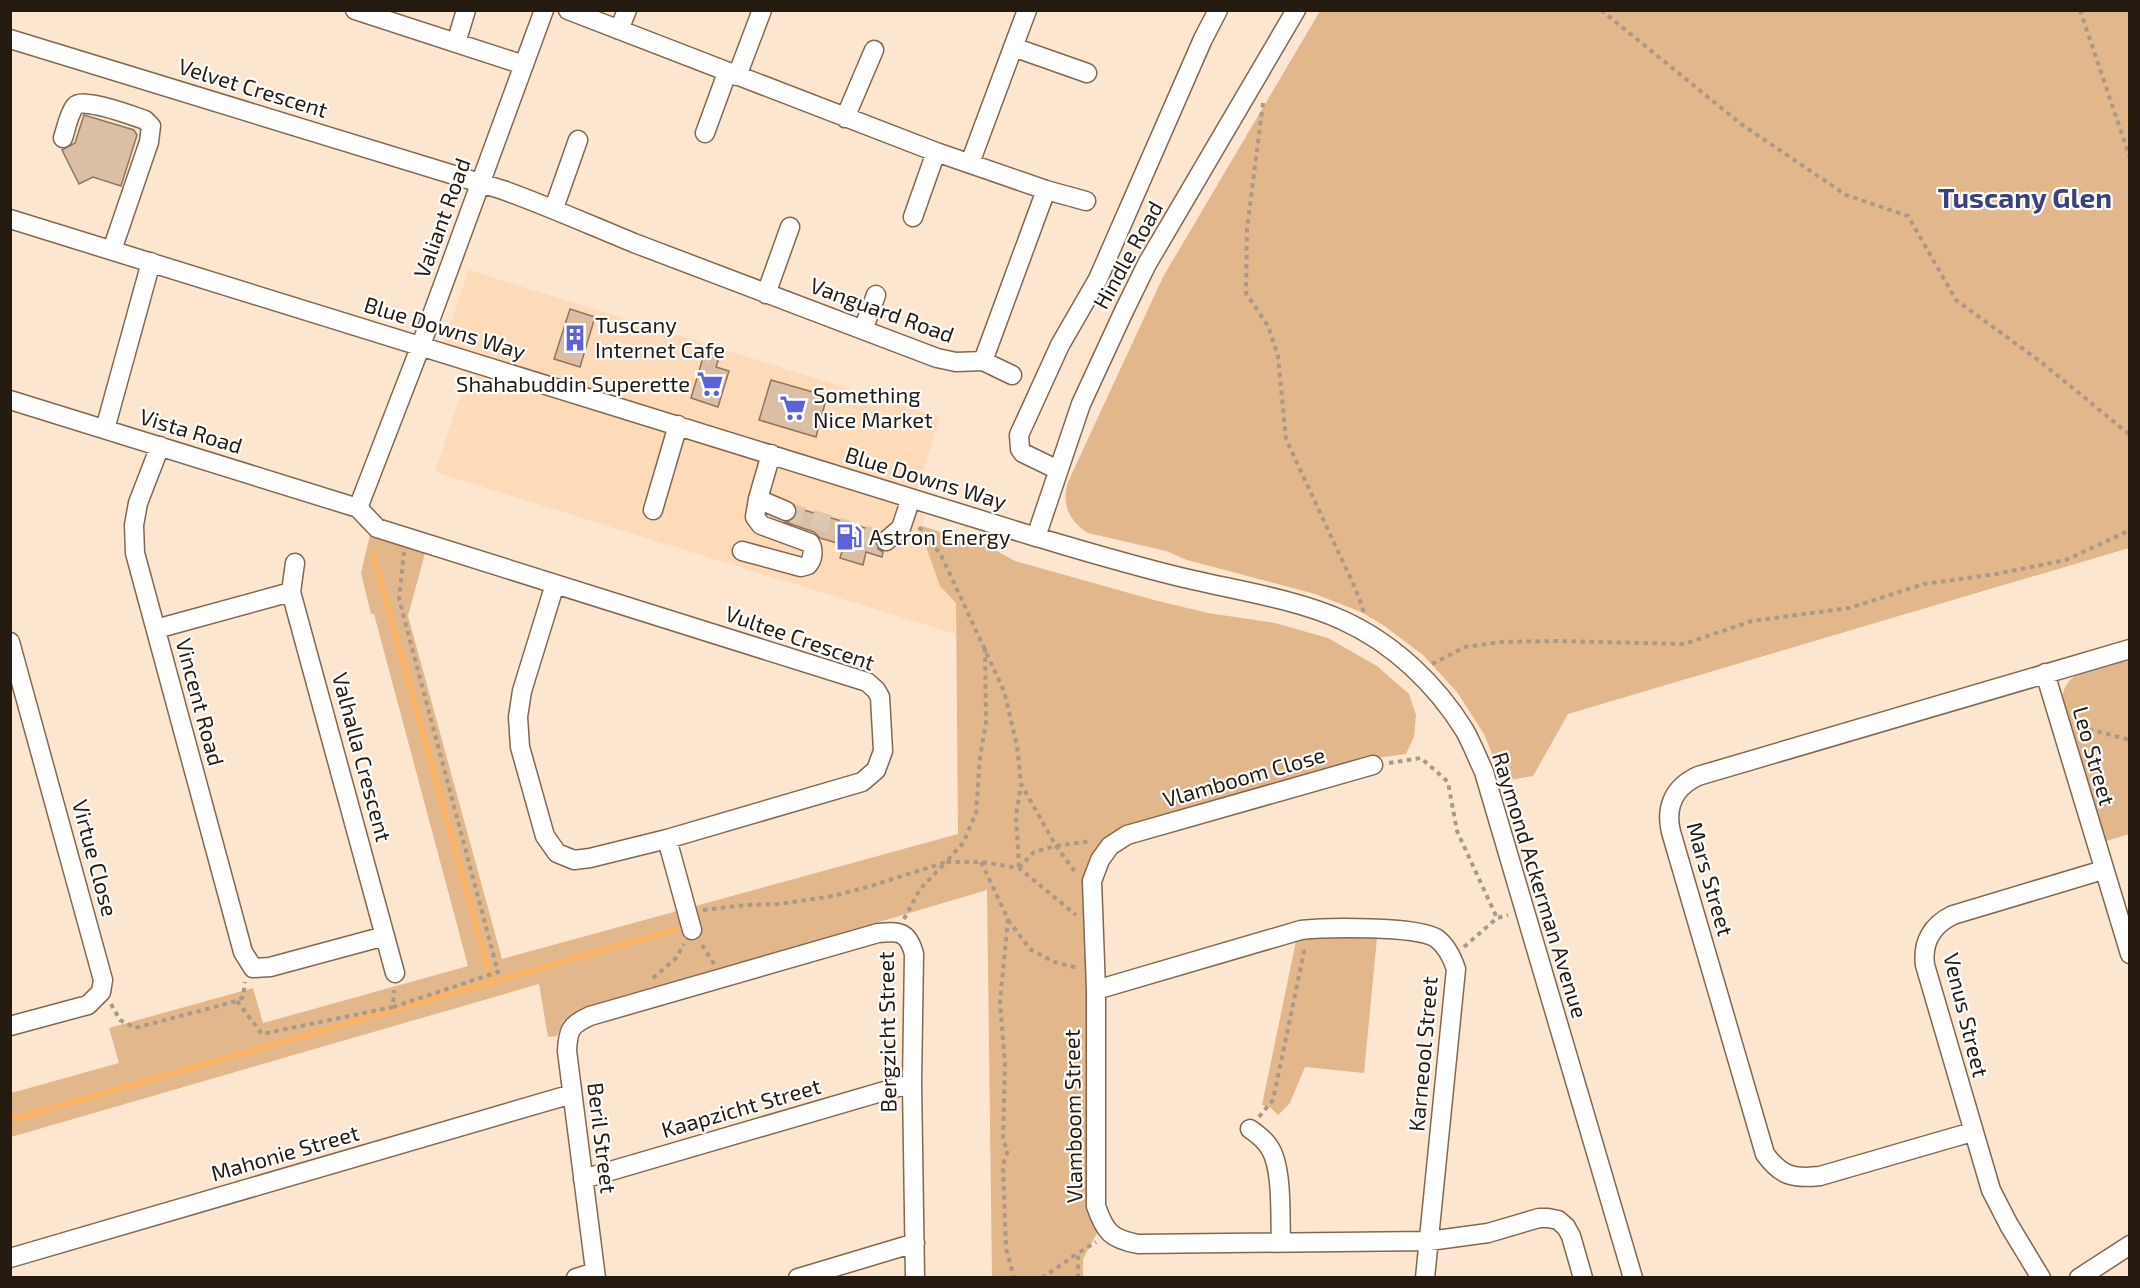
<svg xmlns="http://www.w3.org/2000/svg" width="2140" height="1288" viewBox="0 0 2140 1288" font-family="'Exo 2',sans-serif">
	<rect width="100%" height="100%" fill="#fde6d0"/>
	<path fill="#fddab8" d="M469 270 940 417 914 500 927 505 921 532 943 587 956 603 955 634 435 472 471 363 440 353Z"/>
	<path fill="#e2b78c" d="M1320 11H2129V548L1568 714 1533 776 1503 781 1484 734 1457 692 1423 655 1383 625 1361 612 1315 594 1187 560 1166 551 1088 533C1069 521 1061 504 1068 482L1163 277Z
		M922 526 993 549 1015 561 1154 600 1208 613 1275 623 1328 638 1377 666 1409 694 1416 715 1414 737 1406 754 1369 759 1125 827 1085 890 1089 1215 1097 1233 1083 1259V1277H992L987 890 576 1012 563 1021 557 1036 548 1037 539 984 11 1137V1093L119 1063 109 1028 253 988 263 1023 468 966 374 614H371L361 573 370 535 425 553 408 616 502 959 958 834 956 603 940 586 921 532Z
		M2129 657V834L2103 842 2062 700C2064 667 2104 665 2129 657Z
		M1350 935 1377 938 1364 1073 1305 1067 1290 1103 1278 1115 1271 1108 1262 1105 1296 941 1313 937Z"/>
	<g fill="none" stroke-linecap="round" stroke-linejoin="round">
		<path stroke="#fbb367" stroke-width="6" d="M373 554 492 982
			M10 1120 677 929"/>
	</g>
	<path fill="#dbbfa4" stroke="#90765d" stroke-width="1.5" d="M84 115 134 130 137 135 121 186 93 177 79 184 62 150 75 143Z
		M570 309 595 317 580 367 554 359Z
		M705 351 720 355 716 367 729 371 718 407 691 398Z
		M771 380 827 396 816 437 759 420Z
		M797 508 879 532 876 537 875 543 878 549 883 552 882 557 866 552 863 565 840 558 844 545 820 538 814 532 785 522 793 520 796 515Z"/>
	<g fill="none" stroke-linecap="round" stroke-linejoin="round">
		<path stroke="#dcc7b3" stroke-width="18" stroke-dasharray="18 9" stroke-linecap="butt" d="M786 511 886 541"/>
		<g stroke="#81684f" stroke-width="21">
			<path id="minor" d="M355 10 524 65
				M568 10 936 152 1046 190 1086 201
				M619 30 627 10
				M10 39 503 190C548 206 590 225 634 243 735 282 836 320 937 358L956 362 983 361 1012 375
				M456 43 466 10
				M1013 47 1087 73
				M737 76 762 10
				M845 118 874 50
				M705 133 727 73
				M63 138C66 129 69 113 75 106 83 97 133 116 145 120L151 126 149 142 112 250
				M970 163 1027 10
				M554 208 578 140
				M913 217 936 152
				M10 219 1036 537C1088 552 1140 568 1193 580 1241 591 1298 600 1342 620 1393 643 1436 684 1465 731 1472 744 1478 759 1484 772L1633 1278
				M766 294 790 227
				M863 330 876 295
				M983 361 1046 190
				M10 400 358 508 377 528 867 682 876 690 880 697 883 751 876 770 862 782 667 839 590 858 574 860 557 853 545 836 520 747 518 717 522 691 555 584
				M105 429 151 262
				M160 446 138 503 134 525 135 553 243 952 253 968 270 967 385 936
				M1058 470 1023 453 1020 449 1019 435 1060 345 1098 279 1203 39 1218 10
				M758 499 786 511
				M358 508 421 345 544 10
				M653 510 678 425
				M1036 537 1081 404 1124 311 1147 264 1296 10
				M886 541 901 528 911 498
				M742 551 801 567 808 565C813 559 814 550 810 543L761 525 755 517 758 499 771 454
				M295 563 291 592 395 973
				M156 629 291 592
				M10 642 103 980 101 992 88 1005 10 1026
				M2045 673 2130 954
				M1373 765 1127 835 1110 846 1100 860 1092 881 1096 990V1206C1105 1232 1111 1239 1138 1244L1429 1241 1488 1233 1539 1218H1548L1558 1220 1566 1227 1571 1236 1583 1278
				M667 839 692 930
				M1096 990 1301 930C1326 927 1416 926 1436 938 1447 946 1452 957 1456 969L1425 1278
				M1250 1129C1260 1136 1270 1144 1274 1157 1282 1179 1280 1218 1281 1242
				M1972 1132 1820 1176C1793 1179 1781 1176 1765 1154L1671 832C1665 807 1674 787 1698 776L2130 649
				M583 1179 912 1083
				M10 1258 572 1094
				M576 1278 595 1272
				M596 1278 567 1051C568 1030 570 1025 590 1016L878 933C899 931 908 931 914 954L912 1083 915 1278
				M798 1278 915 1243
				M2041 1278 2009 1225 1991 1190 1925 965C1922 942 1932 925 1953 915L2103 870
				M2079 1278 2130 1245"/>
		</g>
		<path stroke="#ab9987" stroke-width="4" stroke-dasharray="4.5 4.5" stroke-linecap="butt" d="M1601 10 1741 124 1846 195 1908 216 1956 300 2041 362 2130 435
			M2080 10 2130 158
			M10 12 11 10
			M1263 103 1247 229 1246 293 1268 326 1278 356 1286 439 1356 590 1364 612
			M919 527 941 555 1004 691 1017 746 1021 784 1056 846 1076 873
			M1432 664 1465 647 1501 642 1557 641 1684 644 1752 621 1849 608 1924 584 1996 574 2066 560 2130 530
			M2080 727 2130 740
			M1389 763 1421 758 1448 782 1457 831 1497 918
			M981 862 1008 919 1000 1002 1005 1064 1003 1141 1008 1150 1003 1165 1006 1248 1014 1278
			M1019 867 1016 816 1021 785
			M1019 868 1034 852 1056 846 1091 841
			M703 910 745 905 779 904 833 896 871 886 946 862 963 843 976 813 980 757 986 723 985 647
			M904 919 920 889 946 862H981L1019 868 1076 915
			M1008 920 1030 949 1054 962 1078 968
			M702 945 714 964
			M1464 947 1497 918 1508 915
			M653 978 676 958 684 944
			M237 1001 262 1034 393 1007 394 990
			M111 1004 120 1020 135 1028 237 1001 243 997 245 982
			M393 1007 498 972 399 599 404 552
			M1259 1117 1273 1100 1304 952 1303 946
			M1042 1278 1078 1253
			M1078 1278V1253L1096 1242"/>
		<use href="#minor" stroke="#fff" stroke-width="18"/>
	</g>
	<defs>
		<g id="building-bare" transform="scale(2.07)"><path d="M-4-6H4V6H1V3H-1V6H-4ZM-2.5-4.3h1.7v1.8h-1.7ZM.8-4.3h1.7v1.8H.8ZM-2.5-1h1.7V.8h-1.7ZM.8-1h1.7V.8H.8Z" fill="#5c62da" stroke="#fff" stroke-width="2.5" paint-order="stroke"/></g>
		<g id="supermarket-bare" transform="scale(2.07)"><path d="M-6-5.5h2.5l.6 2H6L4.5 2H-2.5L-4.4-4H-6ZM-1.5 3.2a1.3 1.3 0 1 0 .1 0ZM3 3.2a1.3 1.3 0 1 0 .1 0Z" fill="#5c62da" stroke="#fff" stroke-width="2.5" paint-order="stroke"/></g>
		<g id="fuel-bare" transform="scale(2.07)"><path d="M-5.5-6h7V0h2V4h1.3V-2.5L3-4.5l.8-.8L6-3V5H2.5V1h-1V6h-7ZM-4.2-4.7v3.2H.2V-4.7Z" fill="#5c62da" stroke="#fff" stroke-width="2.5" paint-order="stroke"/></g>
	</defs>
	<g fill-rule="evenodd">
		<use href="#building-bare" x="575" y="338"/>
		<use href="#supermarket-bare" x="710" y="384"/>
		<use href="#supermarket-bare" x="793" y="408"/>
		<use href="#fuel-bare" x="849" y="537"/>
	</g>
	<g text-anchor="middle" stroke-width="4.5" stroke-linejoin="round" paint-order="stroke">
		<g font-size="22" fill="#241a10" stroke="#fff">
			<text transform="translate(253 88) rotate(17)" y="8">Velvet Crescent</text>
			<text transform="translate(442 218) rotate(-70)" y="8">Valiant Road</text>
			<text transform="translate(1128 255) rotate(-61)" y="8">Hindle Road</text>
			<text transform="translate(882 310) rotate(20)" y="8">Vanguard Road</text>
			<text transform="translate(445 328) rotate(17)" y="8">Blue Downs Way</text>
			<text transform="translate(191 431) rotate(17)" y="8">Vista Road</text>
			<text transform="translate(926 478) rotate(17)" y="8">Blue Downs Way</text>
			<text transform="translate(800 638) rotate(19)" y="8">Vultee Crescent</text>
			<text transform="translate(200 702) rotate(75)" y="8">Vincent Road</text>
			<text transform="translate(2094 756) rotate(74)" y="8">Leo Street</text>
			<text transform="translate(362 757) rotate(75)" y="8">Valhalla Crescent</text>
			<text transform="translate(1244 777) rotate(-16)" y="8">Vlamboom Close</text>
			<text transform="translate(95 858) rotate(75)" y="8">Virtue Close</text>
			<text transform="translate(1710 879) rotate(74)" y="8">Mars Street</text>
			<text transform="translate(1540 885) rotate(73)" y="8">Raymond Ackerman Avenue</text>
			<text transform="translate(1966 1015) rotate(76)" y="8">Venus Street</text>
			<text transform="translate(887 1032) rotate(-91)" y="8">Bergzicht Street</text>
			<text transform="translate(1423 1054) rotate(-85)" y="8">Karneool Street</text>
			<text transform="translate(741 1108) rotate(-16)" y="8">Kaapzicht Street</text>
			<text transform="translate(1073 1116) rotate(-91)" y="8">Vlamboom Street</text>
			<text transform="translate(602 1138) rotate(83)" y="8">Beril Street</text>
			<text transform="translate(285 1153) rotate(-16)" y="8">Mahonie Street</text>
		</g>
		<g font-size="22" fill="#241a10" stroke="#fff" text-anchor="start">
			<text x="595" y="333">Tuscany<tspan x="595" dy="25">Internet Cafe</tspan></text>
			<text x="690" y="392" text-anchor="end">Shahabuddin Superette</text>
			<text x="813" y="403">Something<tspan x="813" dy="25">Nice Market</tspan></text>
			<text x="869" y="545">Astron Energy</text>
		</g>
		<g font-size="28" font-weight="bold" fill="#3b417d" stroke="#fff">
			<text x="2025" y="208">Tuscany Glen</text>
		</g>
	</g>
	<rect width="2140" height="1288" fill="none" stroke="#241a10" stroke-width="24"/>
</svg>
